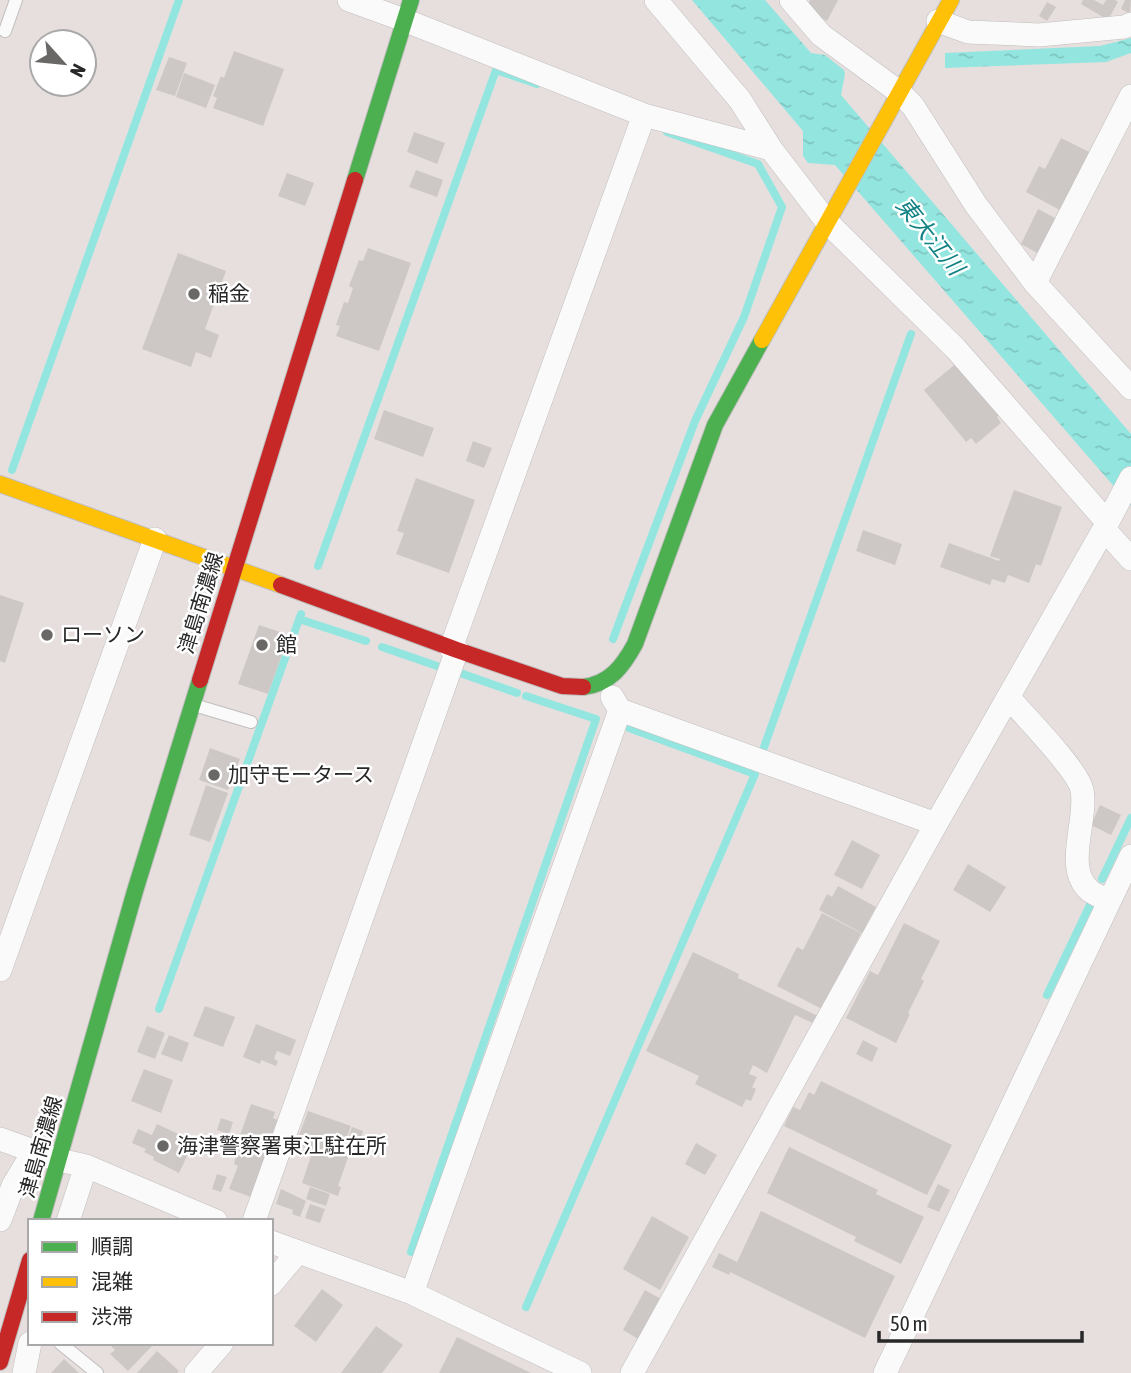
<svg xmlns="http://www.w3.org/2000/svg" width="1131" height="1373" viewBox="0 0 1131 1373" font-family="'Asap Condensed','Noto Sans JP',sans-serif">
	<defs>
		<pattern id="water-ripples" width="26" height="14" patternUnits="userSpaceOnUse" patternTransform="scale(1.75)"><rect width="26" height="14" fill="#93e6e0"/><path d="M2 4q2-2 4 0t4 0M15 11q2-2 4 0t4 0" fill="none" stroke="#7fc5c0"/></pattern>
	</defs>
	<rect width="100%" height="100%" fill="#e6dfdd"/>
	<path fill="url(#water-ripples)" d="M692 0H765L811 53 825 55 844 70 845 74 841 95 1131 434V506L835 165 808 163 803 156V131Z
		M1131 38V53L1106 62 945 68V53L1100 46Z"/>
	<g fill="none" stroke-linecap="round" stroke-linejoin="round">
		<path stroke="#93e6e0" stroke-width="8" d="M12 470 179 0
			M318 566 496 70 537 84
			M299 619 366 641
			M613 639 695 421 744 317 782 207 758 164 667 132
			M382 647 437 666
			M463 674 517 693
			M763 750 911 334
			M1102 879 1131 818
			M1047 995 1090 905
			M159 1009 301 614
			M411 1252 596 719 526 696
			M526 1307 755 774 629 728"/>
	</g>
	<path fill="#cdc8c6" d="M810 0H838L827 21 806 9Z
		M1083 0H1094L1103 5 1106 0H1115L1118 2 1108 20 1081 4Z
		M1125 0H1131L1130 14 1121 9Z
		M1047 2 1056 7 1047 21 1039 16Z
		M234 51 284 69 263 126 213 108 217 98 213 96 221 76 224 78Z
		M169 57 187 63 175 96 156 90Z
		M184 73 215 85 206 108 176 97Z
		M414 132 445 143 437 164 407 152Z
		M1061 138 1089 152 1060 210 1026 192 1039 166 1045 169Z
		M416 170 443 180 437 197 409 187Z
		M287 173 314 183 305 206 278 196Z
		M1038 209 1059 220 1041 255 1021 244Z
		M368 248 411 263 379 351 336 336 340 326 336 325 344 302 348 303 353 288 349 286 359 260 363 261Z
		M178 253 226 271 205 329 219 335 211 358 196 352 191 367 142 349Z
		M958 362 1000 414 997 417 1001 423 976 444 971 438 966 442 924 390Z
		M384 410 434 428 423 457 374 439Z
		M473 441 492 448 484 468 466 461Z
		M416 478 475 500 449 573 396 554 404 533 397 531Z
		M1014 490 1062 507 1041 566 1036 564 1029 583 1008 575 1005 583 992 579 990 585 940 567 949 543 999 561 1000 559 990 556Z
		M863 530 902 544 895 565 856 551Z
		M0 595 24 603 5 663 0 661Z
		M259 625 289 635 268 694 238 684Z
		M210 748 240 759 228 790 199 780Z
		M206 785 228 793 210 842 189 835Z
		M1100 805 1121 815 1111 835 1091 825Z
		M852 840 880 855 862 889 834 875Z
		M968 864 1006 887 990 912 953 890Z
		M838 886 876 907 862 933 819 910 827 894 832 897Z
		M822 913 861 933 822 1009 777 986 797 947 803 950Z
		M904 923 940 941 921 979 924 981 908 1013 910 1014 896 1043 846 1018 870 971 878 975Z
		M693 952 739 974 738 978 818 1016 815 1024 795 1015 767 1073 753 1065 749 1074 757 1077 752 1087 756 1089 751 1101 746 1099 742 1107 695 1084 699 1076 646 1051Z
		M205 1006 235 1017 223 1047 193 1036Z
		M256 1024 296 1040 290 1056 277 1051 274 1059 278 1061 276 1066 261 1060 260 1064 243 1057Z
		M147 1026 165 1033 155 1059 137 1052Z
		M169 1035 189 1043 182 1062 161 1054Z
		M863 1040 878 1048 872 1062 856 1054Z
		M144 1069 173 1080 161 1113 131 1101Z
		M821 1081 952 1145 927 1195 784 1126 793 1107 800 1110 809 1092 814 1095Z
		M251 1104 275 1112 273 1118 278 1120 251 1197 229 1189 238 1166 234 1164 236 1156 233 1155Z
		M308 1111 351 1126 343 1147 326 1141 322 1153 296 1144Z
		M221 1118 233 1122 229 1134 217 1130Z
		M157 1124 204 1146 199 1156 189 1152 179 1173 153 1160 154 1157 144 1152 146 1149 132 1143 138 1129 152 1135Z
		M352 1127 363 1131 359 1143 348 1139Z
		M327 1143 350 1152 338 1186 341 1187 338 1196 302 1183 312 1153 323 1156Z
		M696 1143 717 1155 705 1175 685 1164Z
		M789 1147 878 1190 876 1194 924 1217 901 1264 854 1241 856 1237 767 1193Z
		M217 1174 227 1177 221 1192 212 1189Z
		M938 1184 950 1190 939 1212 927 1207Z
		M310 1187 330 1194 326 1206 306 1199Z
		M281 1189 306 1201 300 1217 292 1214 293 1210 276 1204Z
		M310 1204 325 1209 320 1223 305 1218Z
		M761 1211 895 1276 865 1338 730 1272 729 1275 712 1267 719 1253 737 1262Z
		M652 1216 689 1237 660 1290 623 1269Z
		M322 1289 343 1305 316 1342 294 1326Z
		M645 1290 663 1300 640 1340 623 1330Z
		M376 1326 403 1345 382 1373H341Z
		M457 1337 531 1373H439Z
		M108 1343H151L153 1345 128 1371 110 1354 115 1350Z
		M157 1351 179 1371 177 1373H137Z
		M64 1359 79 1373H51Z"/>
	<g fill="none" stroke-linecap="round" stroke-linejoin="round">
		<g stroke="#c0bebe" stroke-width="14">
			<path id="lane" d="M5 31 16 0
				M194 705 251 722
				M60 1343 97 1373"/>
		</g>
		<g stroke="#c0bebe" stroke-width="24">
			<path id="street" d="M349 0 404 20 644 115
				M656 0 740 100 771 149 827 222 956 349 1107 522
				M791 0 821 35 899 92 913 106 976 205 1035 283 1131 388
				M938 21 968 32 1039 35 1124 27 1131 24
				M1035 283 1131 96
				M1104 529 1131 559
				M451 648 644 115 771 149
				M612 697 620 710 936 824
				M1008 697C1024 715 1078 770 1082 790 1088 820 1063 868 1090 891 1096 895 1103 898 1109 901
				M0 970 155 539
				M0 1139 59 1160 86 1166 216 1221
				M0 1220 13 1186 34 1151
				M68 1221 86 1166
				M254 1221 457 650
				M271 1242 412 1293 580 1373
				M271 1284 298 1252
				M412 1293 620 710
				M24 1373 30 1343
				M196 1373 222 1343
				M632 1373 936 824 1104 529 1131 478
				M885 1373 1131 856"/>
		</g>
		<g stroke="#c0bebe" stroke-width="18">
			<path id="fast" d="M355 180 411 0
				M583 687C610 684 623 666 635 644L715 425 762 340
				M41 1221 135 891 200 680"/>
		</g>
		<g stroke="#c0bebe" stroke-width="18">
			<path id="slow" d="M762 340 951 0
				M0 484 281 585"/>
		</g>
		<g stroke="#c0bebe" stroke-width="18">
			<path id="jam" d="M281 585 457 650 562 686 583 687
				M200 680 355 180
				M0 1362 30 1260"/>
		</g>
		<use href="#lane" stroke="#fbfafa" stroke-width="12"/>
		<use href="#street" stroke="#fbfafa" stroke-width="23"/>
		<use href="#fast" stroke="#4caf50" stroke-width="16"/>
		<use href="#slow" stroke="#ffc107" stroke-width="16"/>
		<use href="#jam" stroke="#c62828" stroke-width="16"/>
	</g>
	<g fill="#6a6867" stroke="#fff" stroke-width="2.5">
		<circle cx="194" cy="294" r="7"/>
		<circle cx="47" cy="635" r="7"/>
		<circle cx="262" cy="645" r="7"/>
		<circle cx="214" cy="775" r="7"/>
		<circle cx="163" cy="1146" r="7"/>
	</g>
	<g text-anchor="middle" stroke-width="5" stroke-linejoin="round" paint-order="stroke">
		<g font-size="21" fill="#282828" stroke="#fff" text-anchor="start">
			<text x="208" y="301">稲金</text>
			<text x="61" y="642">ローソン</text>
			<text x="276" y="652">館</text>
			<text x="228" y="782">加守モータース</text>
			<text x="177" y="1153">海津警察署東江駐在所</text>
		</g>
		<g font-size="21" fill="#282828" stroke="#fff">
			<text transform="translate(201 603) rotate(-73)" y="7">津島南濃線</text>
			<text transform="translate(41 1147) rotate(-74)" y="7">津島南濃線</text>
		</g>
		<g font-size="23" font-style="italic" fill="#128284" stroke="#fff">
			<text transform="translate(930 236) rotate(51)" y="8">東大江川</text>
		</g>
	</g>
	<rect x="28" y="1219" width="245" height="126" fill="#ffffff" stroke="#a9a9a9" stroke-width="2"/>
	<rect x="42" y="1242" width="35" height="10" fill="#4caf50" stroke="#a9a9a9" stroke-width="2"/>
	<text x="91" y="1254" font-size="21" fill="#282828">順調</text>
	<rect x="42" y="1277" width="35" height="10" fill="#ffc107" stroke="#a9a9a9" stroke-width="2"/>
	<text x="91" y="1289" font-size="21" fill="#282828">混雑</text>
	<rect x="42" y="1312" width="35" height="10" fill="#c62828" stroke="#a9a9a9" stroke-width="2"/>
	<text x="91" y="1324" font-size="21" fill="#282828">渋滞</text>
	<g transform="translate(63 63) rotate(117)"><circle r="33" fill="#ffffff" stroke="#a9a9a9" stroke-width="2"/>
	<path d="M0-5L12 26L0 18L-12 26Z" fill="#6a6867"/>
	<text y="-10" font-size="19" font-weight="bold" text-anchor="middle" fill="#282828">N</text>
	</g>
	<path d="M879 1331v10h203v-10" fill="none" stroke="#282828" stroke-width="3.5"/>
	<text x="890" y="1331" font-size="21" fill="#282828" stroke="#ffffff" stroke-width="5" paint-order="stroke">50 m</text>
</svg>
